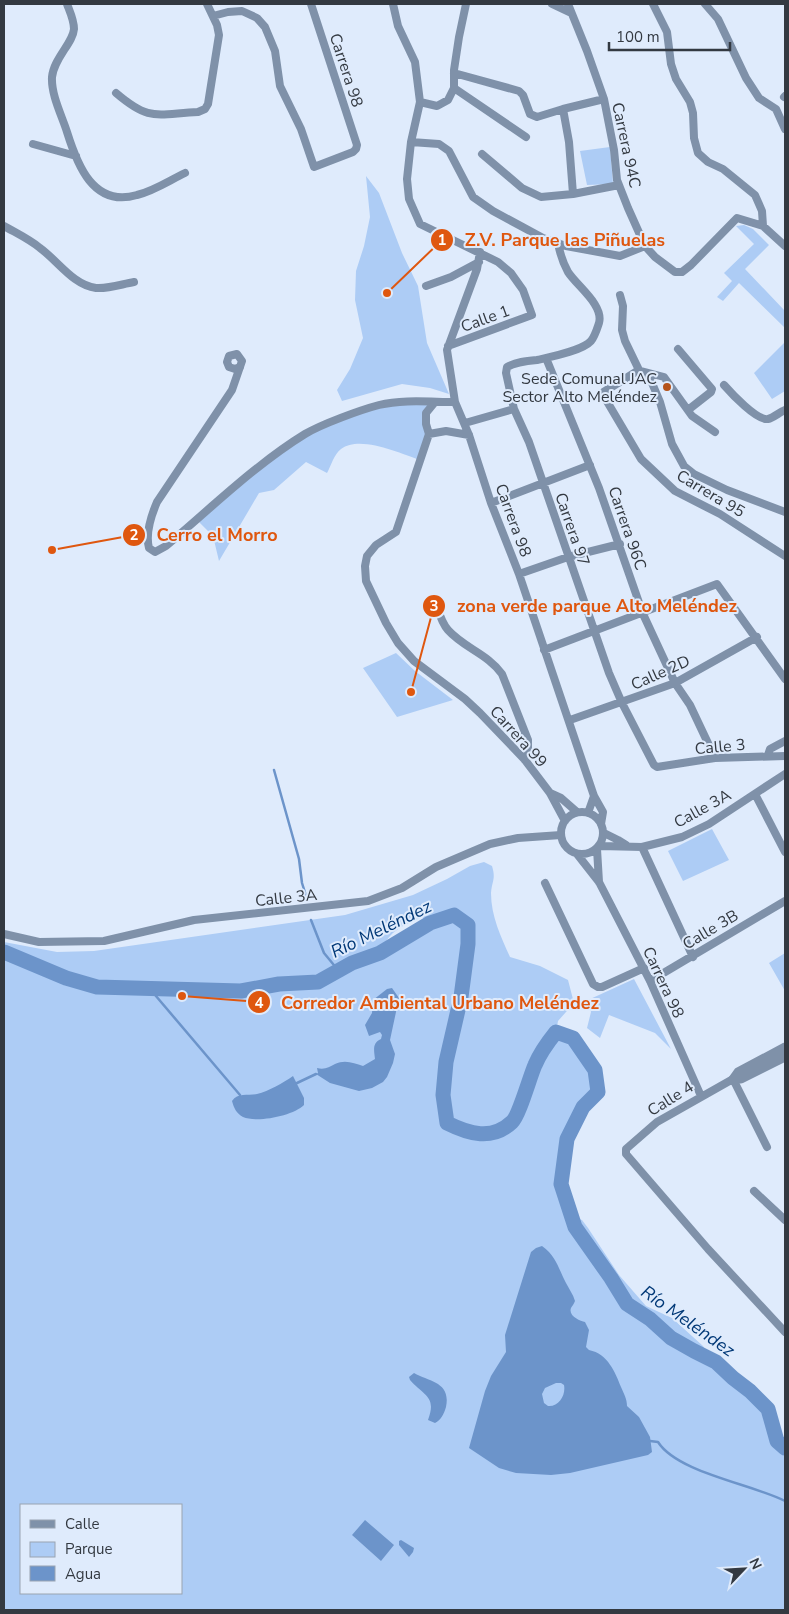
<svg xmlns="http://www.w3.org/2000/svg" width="789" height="1614" viewBox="0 0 789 1614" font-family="'Nunito Sans',sans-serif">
	<rect width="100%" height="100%" fill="#dfebfc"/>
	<path fill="#adccf5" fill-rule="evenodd" d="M610 147 613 184 587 185 580 151Z
		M366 176 379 193 402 253 418 286 427 343 449 394 430 388 402 384 342 401 337 390 350 369 363 338 355 300 356 271 364 246 370 217Z
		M744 225 753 229 769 245 745 269 785 311V328L739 283 723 301 717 297 732 281 724 273 754 244 736 226Z
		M785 342V391L772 399 754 373Z
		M433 403 425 413 429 434 420 460C399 453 360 435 341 449 334 454 331 466 327 473L306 462 274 490 259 493 219 561 213 536 199 522 269 460 304 437 333 423 380 406Z
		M396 653 415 671 453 700 397 717 363 668Z
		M712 829 729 860 683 881 668 851Z
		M484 862 492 866C496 879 492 881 491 893 491 916 501 937 510 957L540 966 568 980 574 1003 558 1021 556 1032 573 1038 595 1070 598 1092 583 1107 567 1139 561 1184 572 1217 582 1220 588 1228 619 1275 646 1306 672 1318 703 1346 712 1360 750 1391 768 1409 777 1441 785 1448V1610H4V942L57 952 94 951 345 915 413 895 447 879 470 866ZM422 917 430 924 383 951C386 931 407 924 422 917ZM21 1505H181V1593H21Z
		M785 953V991L769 963Z
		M634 979 671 1049 655 1033 609 1015 600 1038 587 1028 591 1012 588 1000Z"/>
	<path fill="#6c94ca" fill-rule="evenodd" d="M392 988 399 998 390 1040 395 1054 393 1063 387 1077 383 1082 372 1088 359 1091 330 1083 316 1074 318 1073 317 1068C325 1070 329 1067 335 1064 345 1059 354 1063 363 1066L375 1059C374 1050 372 1043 381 1039L382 1035 380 1032 369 1036 365 1025 372 1013 373 1000 387 989Z
		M293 1076 304 1098V1105C293 1116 257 1123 243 1117 236 1113 234 1108 232 1101 238 1092 248 1096 257 1094 269 1091 283 1083 293 1076Z
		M542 1246C557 1257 558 1268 566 1283 569 1289 573 1294 575 1301 574 1304 572 1306 571 1308 568 1316 580 1321 585 1322L589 1330 586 1347 589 1350C608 1354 615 1372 621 1387 624 1394 627 1399 627 1406L639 1417 650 1437 652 1452 648 1455 570 1473 551 1475 516 1473 499 1468 469 1448 485 1391 491 1376 506 1352 505 1335 531 1252 536 1248ZM556 1383H561L564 1385C566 1395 559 1407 548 1406L544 1403 542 1394 545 1388Z
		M414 1373C430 1382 451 1382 446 1407 444 1414 441 1420 435 1423L428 1420C437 1396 424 1396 410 1380L409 1377Z
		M365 1520 394 1545 381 1561 352 1535Z
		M401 1540 414 1548 413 1552 409 1557 399 1545V1541Z"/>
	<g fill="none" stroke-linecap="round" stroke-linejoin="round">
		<path stroke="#6c94ca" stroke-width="2.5" d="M274 770 299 859 302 883 307 899
			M311 920 324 953 338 970
			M150 989 240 1095
			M297 1083 316 1074
			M650 1441 658 1442C678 1473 752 1484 785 1501"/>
		<path stroke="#6c94ca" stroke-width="15" d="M4 952 66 978 97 987 241 991 279 984 318 982 352 963 380 953 430 923 454 915 468 925V944L461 997 446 1062 443 1095 447 1123C469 1134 492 1141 512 1122 519 1116 530 1076 535 1065 540 1053 548 1042 556 1032L573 1038 595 1070 598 1092 583 1107 567 1139 561 1184 575 1227 611 1278 627 1304 650 1319 671 1338 694 1351 716 1362 733 1378 750 1391 768 1409 777 1441 785 1448"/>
		<path stroke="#7f91a9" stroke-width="8" d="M67 4C70 12 74 20 74 29 73 43 54 58 52 77 51 95 62 116 67 132 77 164 93 208 137 195 154 191 170 180 185 173
			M393 4 398 26 415 62 420 102 411 142 407 179 409 199 420 224 498 262 511 273 523 290 532 315 448 346
			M552 4 571 13
			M568 4 587 51 604 99 614 150 617 180 628 208 645 246 655 257 675 272H682L691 265 737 218 763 226
			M653 4 667 32 671 64 676 79 690 102 693 113 694 138 698 153 708 162 723 169 755 195 762 211 763 226 785 246
			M705 4 718 19 746 78 759 98 776 109 785 129
			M213 16 228 12 242 11 257 18 265 27 275 51 280 86 301 129 314 167 353 152 356 149 357 145 311 4
			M454 73 519 91 523 95 530 114 537 117 563 109 604 99
			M454 88 526 137
			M116 93C150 122 156 114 198 112L205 109 208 104 219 35 217 25 207 4
			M784 97 785 96
			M420 102 437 106 448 100 454 88V70L459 37 466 4
			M563 109 569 142 573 194
			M411 142 439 144 449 151 473 197 493 211 543 238 566 246 620 256 645 246
			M33 144 76 156
			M482 154 522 188 541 197 573 194 619 185
			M4 226C16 233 29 239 40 248 58 261 73 285 96 288 109 289 122 284 134 282
			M558 243C560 254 563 263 568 272 577 286 604 305 599 323 597 329 595 336 591 341 582 351 550 357 537 360 526 361 516 362 507 367L506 373 514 409 529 442 609 673 622 703 654 765 657 767 715 758 785 756
			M480 252 477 269 447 350 455 402 469 435 491 503 519 574 594 796 603 812 601 824
			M426 286 451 277 479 262
			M620 295 623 306 622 330 625 341 639 370 652 383 660 402 672 444 684 466 694 474 727 490 785 512
			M678 349 712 389 711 392 688 410
			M546 358 599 488 643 614 675 683 690 705 715 758
			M240 367 235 369 229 367 227 362 229 356 237 354 242 361 232 390 157 502C151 516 145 533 149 548L155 552 166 546C210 509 256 464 305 434 322 424 360 410 379 405 403 399 431 402 455 402
			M639 370 602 393 641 459 675 491 720 514 785 556
			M641 371 664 377 692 416 715 432
			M724 385C731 393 757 421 768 419 773 418 780 412 785 410
			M435 402 426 413V424L429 434 396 532 376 545 367 556 365 566 366 581 386 623 398 643 414 661 465 699 480 713 525 760 550 793 565 821
			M465 423 514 409
			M429 434 446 431 469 435
			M491 503 590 465
			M519 574 568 557 620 544
			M434 598C438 608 440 621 448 630 464 648 488 654 502 674L528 740V752L525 760
			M544 650 717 584 785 679
			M570 720 675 683 757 637
			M768 755 770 749 785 741
			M550 793 561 798 577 812
			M755 794 785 852
			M561 833a21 21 0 1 1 42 0a21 21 0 1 1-42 0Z
			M588 813 594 796
			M604 833 618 840 626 845
			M600 846 642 847 682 837 709 824 785 774
			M642 847 693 957
			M597 849 599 882
			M577 854 599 882 650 981 701 1096
			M545 883 593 984 598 987H602L644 968
			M4 934 39 942 104 941 194 920 368 901 402 888 436 867 490 844 518 838 561 835
			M650 981 785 901
			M767 1147 733 1079 657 1122 626 1149V1154L708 1249 785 1332
			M754 1191 785 1220"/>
		<path stroke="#7f91a9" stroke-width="9" d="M733 1079 738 1072 785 1047
			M733 1079H741L785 1057"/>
	</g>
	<circle fill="#b55219" stroke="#dfebfc" stroke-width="2" cx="667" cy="387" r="5"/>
	<g text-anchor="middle" stroke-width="4" stroke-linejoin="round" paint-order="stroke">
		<g font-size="16" fill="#333941" stroke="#dfebfc">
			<text transform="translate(347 70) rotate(72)" y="6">Carrera 98</text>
			<text transform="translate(627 145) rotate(78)" y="6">Carrera 94C</text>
			<text transform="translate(485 318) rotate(-20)" y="6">Calle 1</text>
			<text transform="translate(711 493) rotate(31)" y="6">Carrera 95</text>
			<text transform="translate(514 520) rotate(70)" y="6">Carrera 98</text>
			<text transform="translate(628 528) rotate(71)" y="6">Carrera 96C</text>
			<text transform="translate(573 529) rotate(71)" y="6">Carrera 97</text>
			<text transform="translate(660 672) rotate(-24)" y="6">Calle 2D</text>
			<text transform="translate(519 736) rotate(48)" y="6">Carrera 99</text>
			<text transform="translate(720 746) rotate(-5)" y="6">Calle 3</text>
			<text transform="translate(702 808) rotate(-29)" y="6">Calle 3A</text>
			<text transform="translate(286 897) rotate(-6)" y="6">Calle 3A</text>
			<text transform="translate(710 929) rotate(-31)" y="6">Calle 3B</text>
			<text transform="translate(664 982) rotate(65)" y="6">Carrera 98</text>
			<text transform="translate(670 1098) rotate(-32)" y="6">Calle 4</text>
		</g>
		<g font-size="16" fill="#333941" stroke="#dfebfc" text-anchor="end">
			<text x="657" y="384">Sede Comunal JAC<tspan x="657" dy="18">Sector Alto Meléndez</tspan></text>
		</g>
		<g font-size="18" font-style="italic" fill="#003877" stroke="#dfebfc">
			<text transform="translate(381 929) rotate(-26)" y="6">Río Meléndez</text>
			<text transform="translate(688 1321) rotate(35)" y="6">Río Meléndez</text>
		</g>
	</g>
	<path fill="none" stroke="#df570f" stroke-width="2" d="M387 293L442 240M52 550L134 535M411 692L434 606M182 996L259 1002"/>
	<g fill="#df570f" stroke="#dfebfc" stroke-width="2">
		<circle cx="387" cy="293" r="5"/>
		<circle cx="52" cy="550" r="5"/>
		<circle cx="411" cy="692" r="5"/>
		<circle cx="182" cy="996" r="5"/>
		<circle cx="442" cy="240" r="12"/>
		<circle cx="134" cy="535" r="12"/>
		<circle cx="434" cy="606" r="12"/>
		<circle cx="259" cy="1002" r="12"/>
	</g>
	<g font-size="15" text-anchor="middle" font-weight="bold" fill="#fff">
		<text x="442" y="245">1</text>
		<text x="134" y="540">2</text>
		<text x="434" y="611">3</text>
		<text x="259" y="1008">4</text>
	</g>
	<g font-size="18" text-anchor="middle" font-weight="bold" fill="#df570f" stroke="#dfebfc" stroke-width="4" stroke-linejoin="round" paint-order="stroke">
		<text x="565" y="246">Z.V. Parque las Piñuelas</text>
		<text x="217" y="541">Cerro el Morro</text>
		<text x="597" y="612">zona verde parque Alto Meléndez</text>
		<text x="440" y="1009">Corredor Ambiental Urbano Meléndez</text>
	</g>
	<rect width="789" height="1614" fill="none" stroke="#333941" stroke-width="10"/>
	<rect x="20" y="1504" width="162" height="90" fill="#dfebfc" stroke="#9aa4b1"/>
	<rect x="30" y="1520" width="25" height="8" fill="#7f91a9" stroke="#9aa4b1"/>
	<text x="65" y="1529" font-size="15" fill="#333941">Calle</text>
	<rect x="30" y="1542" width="25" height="15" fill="#adccf5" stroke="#9aa4b1"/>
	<text x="65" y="1554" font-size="15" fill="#333941">Parque</text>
	<rect x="30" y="1566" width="25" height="15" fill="#6c94ca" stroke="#9aa4b1"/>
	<text x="65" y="1579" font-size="15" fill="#333941">Agua</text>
	<g transform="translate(744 1569) rotate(65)" stroke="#dfebfc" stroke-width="4" paint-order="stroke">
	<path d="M0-4L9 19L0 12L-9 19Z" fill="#333941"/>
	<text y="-8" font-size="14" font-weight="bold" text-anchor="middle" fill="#333941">N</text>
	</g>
	<path d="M609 42v8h121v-8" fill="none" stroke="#333941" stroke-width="2.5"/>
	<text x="616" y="42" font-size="15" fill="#333941" stroke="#dfebfc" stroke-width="4" paint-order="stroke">100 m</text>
</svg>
